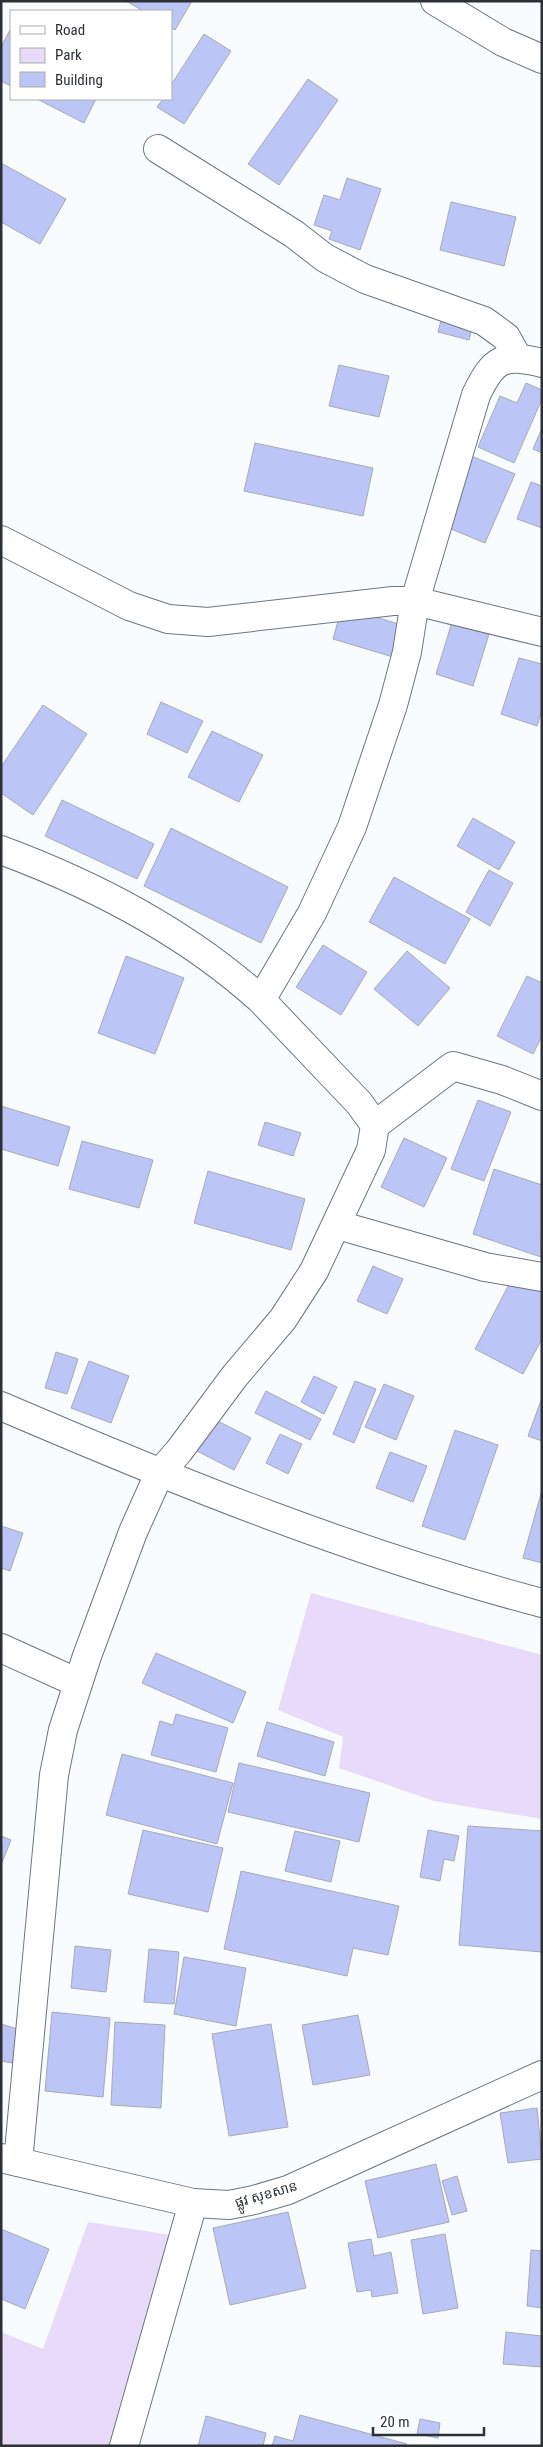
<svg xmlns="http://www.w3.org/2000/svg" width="543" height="2447" viewBox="0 0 543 2447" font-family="'Roboto Condensed','Noto Sans Khmer',sans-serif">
	<rect width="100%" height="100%" fill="#f9fcfe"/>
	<path fill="#e8dbfa" d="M311 1593 542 1655V1819L434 1801 339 1768 343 1737 278 1710Z
		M88 2222 184 2237 114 2446H1V2332L43 2349Z"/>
	<path fill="#bbc6f7" stroke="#a6aab7" d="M126 1H192L175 30 171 28V11H143Z
		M11 28V86L1 81V47Z
		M204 34 231 51 184 124 157 107 163 99H171V85Z
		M308 79 338 100 279 185 248 164Z
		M37 99H96L84 123Z
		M1 163 66 199 40 244 1 222Z
		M347 178 381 189 360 250 329 239 332 231 314 225 324 195 340 200Z
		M451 202 516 217 504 266 440 250Z
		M442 316 473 323 469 340 438 332Z
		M339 365 389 376 379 417 329 406Z
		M526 383 542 390V399L514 463 478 447 500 396 517 403Z
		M542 428V453L533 449Z
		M255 443 373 468 363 516 244 491Z
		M469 455 515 474 485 543 439 524Z
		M531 482 542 486V528L517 519Z
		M342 607 402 625 393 657 333 639Z
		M453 619 490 631 473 686 436 674Z
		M519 658 542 664V710L537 726 501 714Z
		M161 702 203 721 187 753 147 734Z
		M43 705 87 734 33 815 1 793V767Z
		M212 731 263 755 239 802 188 777Z
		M62 800 154 844 137 879 45 836Z
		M473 818 515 842 499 870 457 846Z
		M171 828 288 887 261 943 144 886Z
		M489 870 513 883 490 926 466 912Z
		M394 877 470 919 445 964 369 922Z
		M323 945 367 972 341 1015 296 987Z
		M407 951 450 988 418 1026 374 989Z
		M126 956 184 978 155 1054 98 1033Z
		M527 976 542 983V1036L533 1054 497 1036Z
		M478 1100 511 1112 484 1181 451 1169Z
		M1 1106 70 1127 58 1166 1 1149Z
		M265 1122 301 1133 293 1156 258 1145Z
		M404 1138 447 1158 424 1207 381 1187Z
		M82 1141 153 1160 139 1208 69 1189Z
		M494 1169 542 1185 541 1257 473 1234Z
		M208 1171 305 1199 291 1250 194 1223Z
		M373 1266 403 1279 387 1314 357 1301Z
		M514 1275 542 1289V1339L523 1374 475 1349Z
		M56 1352 78 1359 67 1394 45 1388Z
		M89 1361 129 1376 111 1423 71 1408Z
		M314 1376 337 1387 324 1414 301 1402Z
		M355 1381 376 1389 354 1443 333 1434Z
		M384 1384 414 1396 396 1440 365 1427Z
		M266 1391 321 1419 310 1440 255 1413Z
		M542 1398V1441L528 1436Z
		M212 1418 251 1438 234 1470 195 1450Z
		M455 1430 498 1445 465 1540 422 1526Z
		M280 1434 302 1444 288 1474 266 1463Z
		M390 1452 427 1466 413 1502 376 1488Z
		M542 1490V1563L523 1558Z
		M1 1526 23 1533 10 1571 1 1568Z
		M156 1653 246 1692 233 1723 142 1683Z
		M176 1714 228 1728 216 1772 151 1755 160 1721 173 1725Z
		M267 1722 334 1742 325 1776 257 1756Z
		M122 1754 233 1783 217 1844 106 1815Z
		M239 1763 370 1793 359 1842 228 1812Z
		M468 1826 542 1831V1952L459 1945Z
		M143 1830 223 1848 208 1912 128 1894Z
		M428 1830 459 1836 454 1861 444 1859 440 1881 420 1877Z
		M295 1831 340 1841 331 1882 285 1871Z
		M1 1836 11 1840 1 1865Z
		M241 1871 399 1906 388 1955 353 1948 347 1976 224 1949Z
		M75 1946 111 1950 106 1992 71 1988Z
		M149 1949 179 1952 174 2004 144 2002Z
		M184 1957 246 1968 236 2026 174 2014Z
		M52 2012 110 2018 103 2097 45 2091Z
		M358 2015 370 2075 313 2085 302 2025Z
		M115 2022 165 2025 161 2108 111 2105Z
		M1 2024 21 2030 12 2063 1 2061Z
		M271 2024 288 2127 229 2136 212 2034Z
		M537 2108 542 2159 508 2163 500 2113Z
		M436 2164 449 2222 378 2238 365 2181Z
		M457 2176 467 2211 452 2215 442 2181Z
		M288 2212 306 2288 230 2305 213 2228Z
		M1 2229 49 2249 25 2309 1 2299Z
		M445 2234 458 2308 423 2314 411 2240Z
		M371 2239 374 2256 391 2252 398 2293 372 2297 371 2290 357 2292 348 2243Z
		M531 2250 542 2251V2308L527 2306Z
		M506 2332 542 2336V2367L503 2364Z
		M300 2415 407 2444 406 2446H272L275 2436 293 2441Z
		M206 2416 266 2433 263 2446H198Z
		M420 2419 440 2423 438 2438 417 2434Z"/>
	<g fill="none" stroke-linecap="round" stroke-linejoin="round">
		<g stroke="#6b767f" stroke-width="30">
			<path id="minor" d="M435 1 503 42 542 59
				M158 149 294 234 325 258 365 279 484 321 506 337 517 357
				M1 540 129 606 168 619 208 622 393 601H415L542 632
				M1 850C95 885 186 932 261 1000
				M375 1125 453 1066 502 1080 542 1096
				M338 1225 485 1267 542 1277
				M1 1406C178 1482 356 1554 542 1603
				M1 1648 78 1683
				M18 2162 54 1775 63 1730 87 1656 133 1532 159 1474 179 1451 234 1377 283 1319 314 1271 371 1150 375 1125 359 1103 261 1000 312 913 352 827 393 705 407 652 415 601 476 395C493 359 503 353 542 363
				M124 2446 193 2203"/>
		</g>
		<g stroke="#6b767f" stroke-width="30">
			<path id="tertiary" d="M1 2158 193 2203 229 2205 254 2200 288 2190 542 2075"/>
		</g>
		<use href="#minor" stroke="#fff" stroke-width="28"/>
		<use href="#tertiary" stroke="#fff" stroke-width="28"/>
	</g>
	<g text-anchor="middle" stroke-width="4.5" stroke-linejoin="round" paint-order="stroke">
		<g font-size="14" fill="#2d3135" stroke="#fff">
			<text transform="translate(266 2194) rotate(-16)" y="5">ផ្លូវ សុខសាន</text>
		</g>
	</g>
	<rect width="543" height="2447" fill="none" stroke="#2d3135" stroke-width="5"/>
	<rect x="10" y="10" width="162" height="90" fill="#ffffff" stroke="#abadae"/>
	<rect x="20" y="26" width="25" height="8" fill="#ffffff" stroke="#abadae"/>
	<text x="55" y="35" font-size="15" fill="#2d3135">Road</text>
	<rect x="20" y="48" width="25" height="15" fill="#e8dbfa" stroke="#abadae"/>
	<text x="55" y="60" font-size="15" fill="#2d3135">Park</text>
	<rect x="20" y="72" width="25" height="15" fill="#bbc6f7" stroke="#abadae"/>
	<text x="55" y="85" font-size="15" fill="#2d3135">Building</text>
	<path d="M373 2427v8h111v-8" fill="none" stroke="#2d3135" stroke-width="2.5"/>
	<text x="380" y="2427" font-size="15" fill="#2d3135" stroke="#ffffff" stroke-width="4" paint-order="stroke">20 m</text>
</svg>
